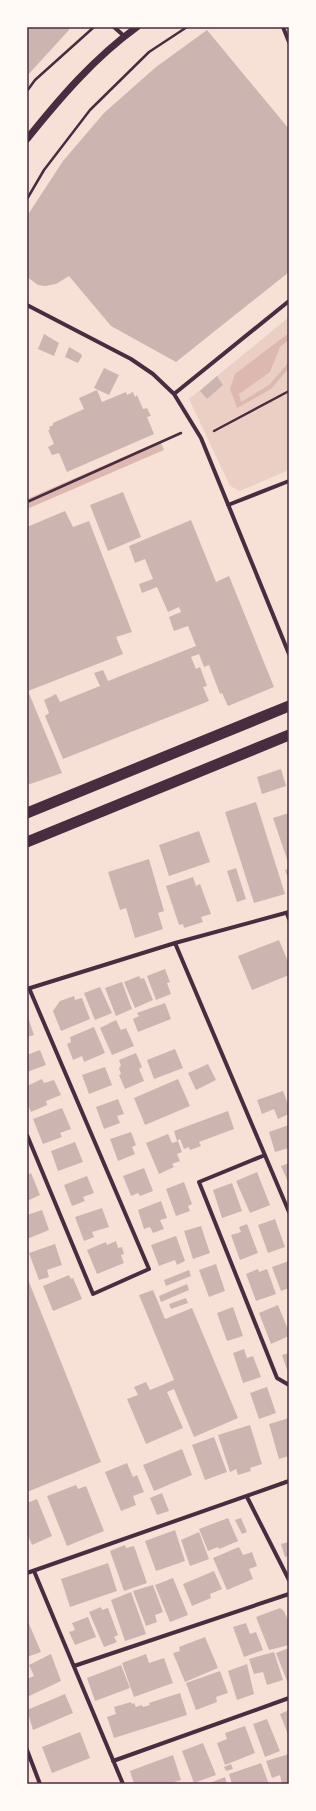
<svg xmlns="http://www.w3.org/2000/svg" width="316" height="1811" viewBox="0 0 316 1811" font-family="'Titillium Web',sans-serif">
	<rect width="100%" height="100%" fill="#f7e1d7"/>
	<path fill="#ebcfc5" d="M289 317V470L240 491 230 486 189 399Z"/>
	<path fill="#dcb8b0" d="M289 333V340L280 347 270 372 239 394 241 402 269 385 289 362V368L271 389 237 408 230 389 235 374Z
		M160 441 164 450 27 509V499Z"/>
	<path fill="#ccb4b1" d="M27 27H68L69 30 27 76Z
		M207 30 289 129V272L176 362 111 326 69 276 56 284 45 286 38 285 27 277V216L63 161 104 113 156 67Z
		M44 334 59 343 54 356 38 349Z
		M69 347 81 354 82 356 78 363 65 357Z
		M104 368 119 375 109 395 94 388Z
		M217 376 223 385 207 399 200 391Z
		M97 390 102 402 126 392 127 395 133 392 135 397 137 395 143 409 147 408 151 416 147 417 154 434 67 472 59 453 52 455 48 447 54 444 48 430H50L49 427 53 425V423L84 409 79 398Z
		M123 492 141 537 108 551 90 505Z
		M65 511 73 527 89 521 132 632 116 637 123 654 28 691 62 773 27 785V527Z
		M191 520 216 582 229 576 274 687 228 706 222 693 220 694 209 665 204 667 199 654 191 657 196 669 200 667 207 686 203 687 209 701 63 759 45 716 49 713 44 700 56 694 60 702 100 686 94 673 103 670 108 681 196 646 188 626 174 631 169 617 181 612 179 607 168 612 157 587 142 593 139 584 153 579 145 559 135 563 129 546Z
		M281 769 286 786 262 794 257 777Z
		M256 802 285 894 254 903 225 812Z
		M289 813V865L273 818Z
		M199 831 210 862 169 876 159 845Z
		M149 859 164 911 158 913 163 929 135 938 126 908 120 910 108 872Z
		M236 868 246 899 237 902 227 871Z
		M289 869V881L285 870Z
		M193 877 196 886 200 884 211 914 201 917 203 922 184 928 183 924 179 925 166 886Z
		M279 940 289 964V975L252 990 238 956Z
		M165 969 170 982 167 983 171 994 156 1000 147 976Z
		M139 976 141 979 144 978 153 1000 135 1008 124 982Z
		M122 982 132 1009 116 1016 105 988Z
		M100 987 112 1013 95 1020 84 993Z
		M74 996 75 1000 82 998 90 1019 61 1031 53 1011 60 1001Z
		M165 1003 171 1019 138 1032 133 1019 139 1016 137 1013Z
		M27 1020H29L34 1035 27 1037Z
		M116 1020 121 1030 126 1028 134 1046 112 1055 100 1028Z
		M94 1027 105 1053 84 1062 82 1056 73 1060 67 1044 71 1042 70 1037Z
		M175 1049 183 1068 154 1079 147 1060Z
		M40 1050 46 1065 27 1072V1055Z
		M136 1053 142 1067 139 1069 144 1081 125 1089 119 1075 121 1074 119 1068 121 1066 119 1060Z
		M208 1064 216 1080 196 1090 188 1073Z
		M105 1067 112 1085 89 1094 82 1075Z
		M42 1079 44 1083 54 1080 61 1095 46 1101 47 1105 31 1112 27 1103V1086Z
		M178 1079 190 1106 145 1125 134 1098Z
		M283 1091 289 1107V1114L278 1119 274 1109 262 1114 257 1100Z
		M118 1099 124 1114 117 1116 120 1123 104 1129 96 1107Z
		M62 1108 71 1129 60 1133 62 1137 43 1144 33 1119Z
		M228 1111 234 1129 199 1142 201 1146 190 1150 189 1147 184 1149 180 1139 177 1141 174 1131Z
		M289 1125V1148L275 1152 269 1132Z
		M131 1132 136 1145 132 1147 135 1154 118 1161 110 1139Z
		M168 1134 172 1143 178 1141 182 1152 177 1154 180 1161 172 1164 174 1167 159 1174 146 1143Z
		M75 1142 83 1162 58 1171 51 1151Z
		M289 1163V1184L281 1166Z
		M144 1168 153 1191 140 1196 138 1193 131 1196 123 1176Z
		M257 1172 270 1205 250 1213 236 1181Z
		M31 1173 40 1195 27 1201V1175Z
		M87 1176 94 1193 83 1197 85 1201 72 1206 64 1185Z
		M184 1182 192 1204 188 1206 190 1211 176 1216 166 1189Z
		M232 1183 242 1211 222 1218 213 1190Z
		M161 1201 167 1218 160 1220 164 1229 153 1233 150 1227 144 1229 138 1210Z
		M102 1208 109 1227 92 1232 94 1237 84 1241 75 1217Z
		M42 1210 49 1230 27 1239V1215Z
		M275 1219 285 1247 268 1253 258 1225Z
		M247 1224 258 1253 240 1260 231 1235 241 1232 239 1227Z
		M201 1226 210 1253 193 1259 184 1231Z
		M176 1236 185 1261 177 1265 175 1260 159 1266 151 1245Z
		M116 1241 118 1248 122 1247 124 1254 121 1255 124 1263 97 1274 87 1250 106 1242 107 1245Z
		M55 1244 62 1265 47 1270 49 1277 39 1280 29 1253Z
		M289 1261V1288L281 1291 272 1267Z
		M216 1264 225 1291 209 1297 199 1270Z
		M258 1269 259 1272 267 1269 276 1294 256 1301 246 1274Z
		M189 1270 191 1276 166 1286 164 1280Z
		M69 1275 71 1279 73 1278 82 1299 53 1311 43 1286Z
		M27 1277 101 1462 27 1492Z
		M187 1284 189 1290 161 1302 159 1296Z
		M153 1290 165 1319 192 1308 238 1418 194 1437 174 1389 167 1392 183 1428 146 1444 127 1399 138 1395 134 1387 146 1382 150 1390 174 1380 139 1295Z
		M186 1298 188 1303 171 1309 169 1304Z
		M278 1305 289 1332V1336L271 1344 259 1313Z
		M233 1307 243 1336 227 1341 217 1313Z
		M244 1349 247 1358 253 1356 261 1377 243 1383 233 1353Z
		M289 1353V1375L282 1355Z
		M267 1387 276 1413 259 1419 250 1393Z
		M289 1418V1456L279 1459 269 1424Z
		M250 1425 262 1464 250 1468 251 1471 238 1475 236 1469 230 1472 218 1435Z
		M214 1437 227 1472 205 1480 192 1445Z
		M182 1449 192 1475 154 1491 143 1465Z
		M127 1463 133 1477 137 1475 144 1492 133 1496 136 1505 121 1511 105 1472Z
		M76 1485 78 1489 86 1486 104 1531 67 1546 47 1496Z
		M162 1493 169 1511 157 1515 150 1498Z
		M37 1499 52 1536 32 1545 27 1533V1503Z
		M228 1518 238 1541 219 1549 218 1547 208 1551 199 1529Z
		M241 1518 247 1532 242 1534 235 1520Z
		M175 1530 185 1561 156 1571 145 1541Z
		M199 1532 209 1559 190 1566 181 1540Z
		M289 1542V1556L285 1557 281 1544Z
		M125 1545 126 1548 134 1546 147 1583 124 1591 110 1551Z
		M239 1547 243 1555 252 1552 257 1566 249 1569 253 1579 227 1590 213 1558Z
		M108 1563 117 1591 70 1607 61 1579Z
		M214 1571 222 1589 210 1594 211 1598 192 1606 183 1584Z
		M173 1578 188 1615 170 1622 155 1585Z
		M153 1585 163 1612 155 1615 157 1622 146 1626 133 1591Z
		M131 1592 146 1634 125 1641 111 1600Z
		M101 1607 102 1610 108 1608 118 1635 114 1637 117 1642 104 1647 89 1612Z
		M280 1608 284 1611 289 1623V1645L269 1650 256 1617Z
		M88 1617 96 1637 75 1645 69 1632 75 1630 72 1623Z
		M27 1619 41 1652 27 1657Z
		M246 1623 250 1634 256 1632 263 1650 244 1657 233 1627Z
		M205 1637 218 1668 185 1682 173 1653 180 1651 179 1647Z
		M289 1648V1686L276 1653Z
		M274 1652 283 1680 267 1685 263 1672 254 1674 249 1659Z
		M51 1654 61 1681 27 1697V1679L34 1676 29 1665Z
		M146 1654 149 1663 164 1658 173 1683 134 1697 122 1663Z
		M247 1664 254 1694 237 1700 228 1671Z
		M121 1665 130 1688 95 1701 87 1678Z
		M220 1671 228 1693 216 1697 217 1702 196 1710 186 1683Z
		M180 1693 187 1715 114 1738 107 1717 116 1714 114 1707 131 1702 132 1704 134 1703 136 1707 142 1705 143 1707 150 1705 149 1703Z
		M65 1694 73 1713 33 1730 27 1710Z
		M289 1710V1737L280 1714Z
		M267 1719 280 1751 265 1757 253 1724Z
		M245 1726 255 1753 225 1765 217 1743 227 1739 225 1733Z
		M80 1732 90 1758 52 1773 42 1747Z
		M203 1743 216 1775 194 1783 182 1751Z
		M289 1754V1784H282L280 1775 272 1778 266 1761Z
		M173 1755 181 1780 169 1784H134L130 1771Z
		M261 1763 269 1784H232L229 1774Z
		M231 1764 233 1769 226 1771 224 1767Z
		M225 1777 227 1784H207Z"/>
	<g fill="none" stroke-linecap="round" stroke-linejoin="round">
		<path stroke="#4a2c40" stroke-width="2.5" d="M27 91 35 80 94 27
			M27 199 44 170 90 110 149 52 187 27
			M214 431 289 391
			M27 502 181 433"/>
		<path stroke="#4a2c40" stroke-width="4" d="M114 27 124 36
			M283 27 289 42
			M27 305 131 359 153 374 174 394 201 438 289 654
			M174 394 289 301
			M228 505 289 481
			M287 913 289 919
			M175 943 289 1212
			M27 989 175 943 289 912
			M27 1135 93 1294 149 1269 29 988
			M265 1155 199 1182 277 1378 289 1385
			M247 1497 289 1580
			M34 1571 123 1784
			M27 1573 289 1481
			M74 1666 289 1594
			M27 1750 40 1784
			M113 1761 289 1698"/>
		<path stroke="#4a2c40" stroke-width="7" d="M27 139C60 98 94 58 137 27"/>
		<path stroke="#4a2c40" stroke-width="11" d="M27 813 289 706
			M27 842 289 735"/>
	</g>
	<rect width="316" height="1811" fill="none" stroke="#fffaf5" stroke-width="56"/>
	<rect x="28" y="28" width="260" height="1755" fill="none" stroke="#4a2c40" stroke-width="1.5"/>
</svg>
